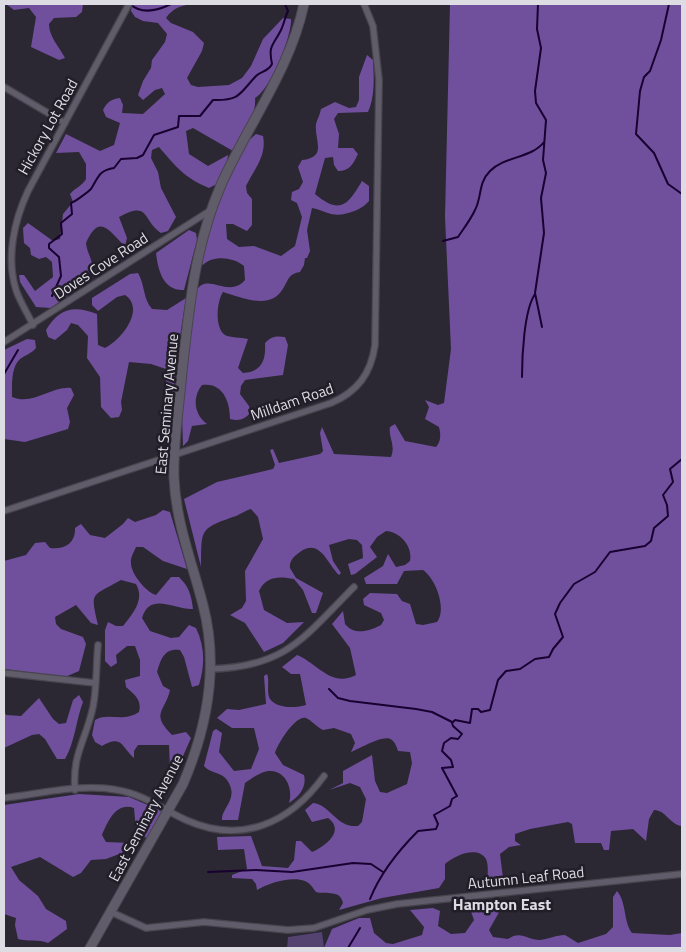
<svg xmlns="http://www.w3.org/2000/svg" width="686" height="952" viewBox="0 0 686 952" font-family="'Titillium Web',sans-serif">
	<rect width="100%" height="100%" fill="#2b2733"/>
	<path fill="#544271" d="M322 932 324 948H287L288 937Z"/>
	<path fill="#70509d" d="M6 4H83L82 12 76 17 54 18 49 24C49 37 59 46 65 58L59 60 31 47 36 17 29 8 14 10Z
		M132 4H191C180 6 173 8 166 18L171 23 193 32 204 43 202 51 187 78 191 85 198 87 229 85 242 78 251 66 263 39 283 18 291 19C292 36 270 90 255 98 257 116 241 136 233 151L193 128 186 131 189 154 208 166 228 155 227 163 217 184 209 188C185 178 176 167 159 147L152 150 151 158 158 172 161 188 176 217 168 231 161 233C142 220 150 200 119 217L127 238 125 246C110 233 100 211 86 243 87 254 94 260 92 272L85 275 70 294 51 308 36 307 20 282 19 275H24L35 291 53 277 52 262 46 257 39 259 31 255 30 248 24 243 23 228 28 223 53 241 60 239 63 214 73 202 70 194C75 188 82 186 86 179V164L79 152 56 153 66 134 100 151 114 145 120 123 106 117 103 110C107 102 111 99 120 98L123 105 122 113 143 114 165 94 162 88 155 90 143 100 138 95 143 81 151 68 152 60 165 42 167 34 158 23 143 21 135 17 131 11Z
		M450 4H682V826C670 825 666 810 654 810L649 819 646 841 633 829 611 831 609 850H604L601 843H575L572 824 568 822 530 829 515 834V841L521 845 509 847 500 854 503 878 488 880C487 873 489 866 486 859 477 845 454 856 445 864V879L439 888 382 898 339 910 343 903C340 889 327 895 316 892 313 888 310 883 305 881 291 876 269 883 257 890L256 884 252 879 232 878V875L247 869 244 849 218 850 217 837 251 836 262 866 288 868 294 860 296 841H301L312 852C324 847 346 831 328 818L312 822 305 810 313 803C331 805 336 828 358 826L362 822 366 799 360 787 350 783 329 790 343 783V771L372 755 375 781 380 792 387 793 407 784 412 763 410 752 398 751C397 748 395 742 392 740 385 733 359 749 351 752L355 743 351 734 334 728 323 730C317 727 311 720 306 718 295 715 277 745 275 753L283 765 304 775C307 787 299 797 289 803 293 790 287 772 271 771 263 770 252 778 245 783L238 820H222C221 808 240 799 227 780 222 772 209 773 204 766L213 731 216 729 222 733 219 752 234 771 251 769 259 749 254 728H232L217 718 227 709 239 710 266 704 264 676 267 674C270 681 266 692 270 699 277 709 297 708 306 705L300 674H291L282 667 297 655C317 663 331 688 356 675L350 648 332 624 343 611 345 624C355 636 369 631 381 625L384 620 381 613 364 605 363 599 370 593 397 594 402 601 410 604 416 624 423 625 437 622C447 609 436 579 423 570L404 571 397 584H366L364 578 383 566 388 554 396 567 405 565 410 561C413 546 400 532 386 531L377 537 370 547 377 557 355 574 351 575 348 564 363 558 362 545 357 540 349 539 329 545 333 561 341 573 339 575C328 565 320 537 300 552 294 556 289 561 290 568L296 578 323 593 316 613H312L303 590 294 579C279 576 266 576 259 591L264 610 287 623 304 622 283 643 264 652 245 623 230 615 242 608 246 601 245 571 263 539 258 517 251 509C244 511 240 515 233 517 198 529 202 531 201 567L184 499 217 482 273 469 275 465 270 450 273 449 279 463 320 454 323 451 320 433 322 427 334 454 391 457C396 445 388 437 390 427L395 424 405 441 436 447C441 441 441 435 439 427L425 419 429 407 425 400 438 405 444 403 451 349 445 217Z
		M367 55 373 60C374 77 375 97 368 112L338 113 334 119 339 134 338 148H353L358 154C353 164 350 171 338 171L334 165 333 157 325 158 315 194C340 215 348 205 362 181L369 186V201C361 211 340 218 328 213 321 211 319 209 312 208L307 230 310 251 307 258H305L304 265 300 272C289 274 289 278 284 287 272 311 243 298 223 292 217 301 214 327 225 335 230 338 241 337 248 339L238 368 243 373C262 372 266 360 265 343 272 336 276 336 285 337L288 345 283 375 245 380 241 386 240 394 249 406 250 413C244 420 239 421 230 419 230 402 223 382 202 385 192 397 194 415 207 424L192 426 188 441 183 446 182 415 195 293C206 269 228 300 245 280L244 266C233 257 213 255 203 265L202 264C210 225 224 159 256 134L263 136C267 156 254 169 246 186L247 193 252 199V225L247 231 233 224H226L227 239 239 247 254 246 281 256 295 246 302 217 297 203 291 200 292 192 299 189 303 182 298 167 302 160C328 157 314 140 316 124 317 119 320 115 321 109L335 102 349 108 356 107 359 100V77Z
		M189 230 196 233 197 240 184 290C163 291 158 270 156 253Z
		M138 273C145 285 143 299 152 309L167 310 186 298 175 369 174 393 169 399 166 392V369L151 364 129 362 121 402 122 410 119 417 111 418 101 407 100 377 87 358 88 336 78 325 71 323 67 330 55 340 48 337 46 330C59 308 74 305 97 314L98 345 105 348C121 340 146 309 125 295L117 297 98 311 92 305V298L130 274Z
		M27 339 35 340 36 348C31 354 25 355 19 360 11 368 12 387 12 397 33 406 51 386 71 388L74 395 67 408 70 422 68 429 25 442 4 439V350Z
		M163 510 170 512 187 569 163 561 143 547H136C134 552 130 558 131 563 131 574 146 592 156 595L171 577H179C189 587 191 594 193 609 175 610 150 591 142 618L150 631 171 638 179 637 189 625 196 628C205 647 205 665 199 685L192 687 184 657 180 650C164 648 161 659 157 672L163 686 170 690C165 712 150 713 172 735L186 732 191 738 176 772 170 769 169 745H138L134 751V758C121 747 123 734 102 746L95 742 92 735 95 720C110 712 122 723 139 712 142 700 135 695 126 687L125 680 140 676V660L135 646H127L116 655 117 663 111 667 105 661V630L108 622 116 626H123C133 613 145 600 136 584L121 580C91 597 90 591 98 625L91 623 76 605 55 617 56 624 61 629 83 637 86 644 79 671 65 677 4 669V561L26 555 35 543 45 542 50 548C64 550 76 543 75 528L81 524 90 535 105 538 123 524 128 518 135 522 156 515Z
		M79 695 83 702C76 720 75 742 65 759H57L45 739 39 734 32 735 4 748V710L6 715 21 716 39 698 53 719 59 724 66 723 73 700Z
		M79 794 129 797 164 812 148 838 140 836 136 830 134 808C116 802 108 821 102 835L106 842 129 843 135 848 106 859 91 860 81 873 73 877 40 857 11 867 19 880 38 896 46 909 66 921 67 929 48 943C38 939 28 942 18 939L15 925 16 918 4 914V805Z
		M617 891C627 903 623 921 632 933L670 935 682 933V948H324L332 929 359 918H370L374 933 386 943 393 944 422 935 424 927 410 910 433 908 440 911 438 926 451 934 465 933 474 920 469 906 500 900 502 907 489 930 493 937 508 939C521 930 527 940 540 940 549 939 556 935 565 935L578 943 606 934 613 927V897Z"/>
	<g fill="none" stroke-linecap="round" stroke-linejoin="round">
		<path stroke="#180031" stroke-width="2" d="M130 4C142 15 157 11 171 4
			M538 4 537 29 541 48 535 91 536 103 546 120 543 160 546 173 541 198 544 233 535 293 542 327
			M669 4 661 40 650 71 644 77 640 91 636 134 654 153 668 184 682 194
			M443 241 458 237C464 228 471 219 475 210 482 197 478 183 490 171 505 156 532 158 544 142
			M52 296 61 276 59 257 49 248V244L62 234 61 223 72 214 71 203C75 202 89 191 91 189 98 178 99 170 114 168L121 159 137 158 143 155 154 135 178 127 179 116H200L213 100C240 101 239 94 256 76 261 71 268 72 272 64 268 45 273 46 281 30 284 24 285 17 288 11L285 4
			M4 374 18 350
			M522 377C522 357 524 310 535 294
			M329 689 338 698 350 701 416 709 432 712 452 722
			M208 872 256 870 292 872 353 863 371 864 383 872
			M370 899C380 874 399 850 418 831L436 829 438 824 434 815 450 806 452 799 457 796 442 768 453 767 451 760 442 751 444 743 451 738 458 739 462 734 453 726 452 723 455 720 470 723 472 709H478L481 712 490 710 498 680 506 671 520 669 535 659 549 657 553 649 563 637 555 614 560 603 574 584 595 572 610 552 645 546 651 541 654 528 668 516 667 505 663 495 673 482 670 469 682 459
			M348 948 360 928"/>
		<g stroke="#49454e" stroke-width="8">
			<path id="street" d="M4 87 65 123
				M33 325C28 314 20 302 16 290 6 258 14 221 28 191L129 4
				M4 342 211 210
				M4 511 331 403C357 392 371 374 375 345L379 80 373 26 364 4
				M210 669C287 667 304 637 354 587
				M4 673 95 683
				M75 790C72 754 86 740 93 707 97 687 96 665 98 645
				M4 798C40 794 81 783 117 790 143 794 162 809 186 820 242 845 290 823 324 776
				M111 912 146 928 204 922 288 930 314 928 367 910 397 904 682 874"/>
		</g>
		<g stroke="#49454e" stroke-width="11">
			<path id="secondary" d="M90 948 183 784C207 728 219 666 203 605 192 562 176 523 174 478 173 443 179 407 182 372 189 308 195 245 221 185 248 124 290 70 304 4"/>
		</g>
		<use href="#street" stroke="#615c69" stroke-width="5.5"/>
		<use href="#secondary" stroke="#615c69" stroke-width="9"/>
	</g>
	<g text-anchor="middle" stroke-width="5" stroke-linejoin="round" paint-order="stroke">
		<g font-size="15" fill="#dedce3" stroke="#221e29">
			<text transform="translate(48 127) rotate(-61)" y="5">Hickory Lot Road</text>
			<text transform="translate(101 266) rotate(-33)" y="5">Doves Cove Road</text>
			<text transform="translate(292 402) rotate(-19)" y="5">Milldam Road</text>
			<text transform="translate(167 404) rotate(-85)" y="5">East Seminary Avenue</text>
			<text transform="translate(146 818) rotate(-62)" y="5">East Seminary Avenue</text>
			<text transform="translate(526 878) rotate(-6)" y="5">Autumn Leaf Road</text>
		</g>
		<g font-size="16" font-weight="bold" fill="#dedce3" stroke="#221e29">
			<text x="502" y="910">Hampton East</text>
		</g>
	</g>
	<rect width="686" height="952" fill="none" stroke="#dedce3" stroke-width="10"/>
</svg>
